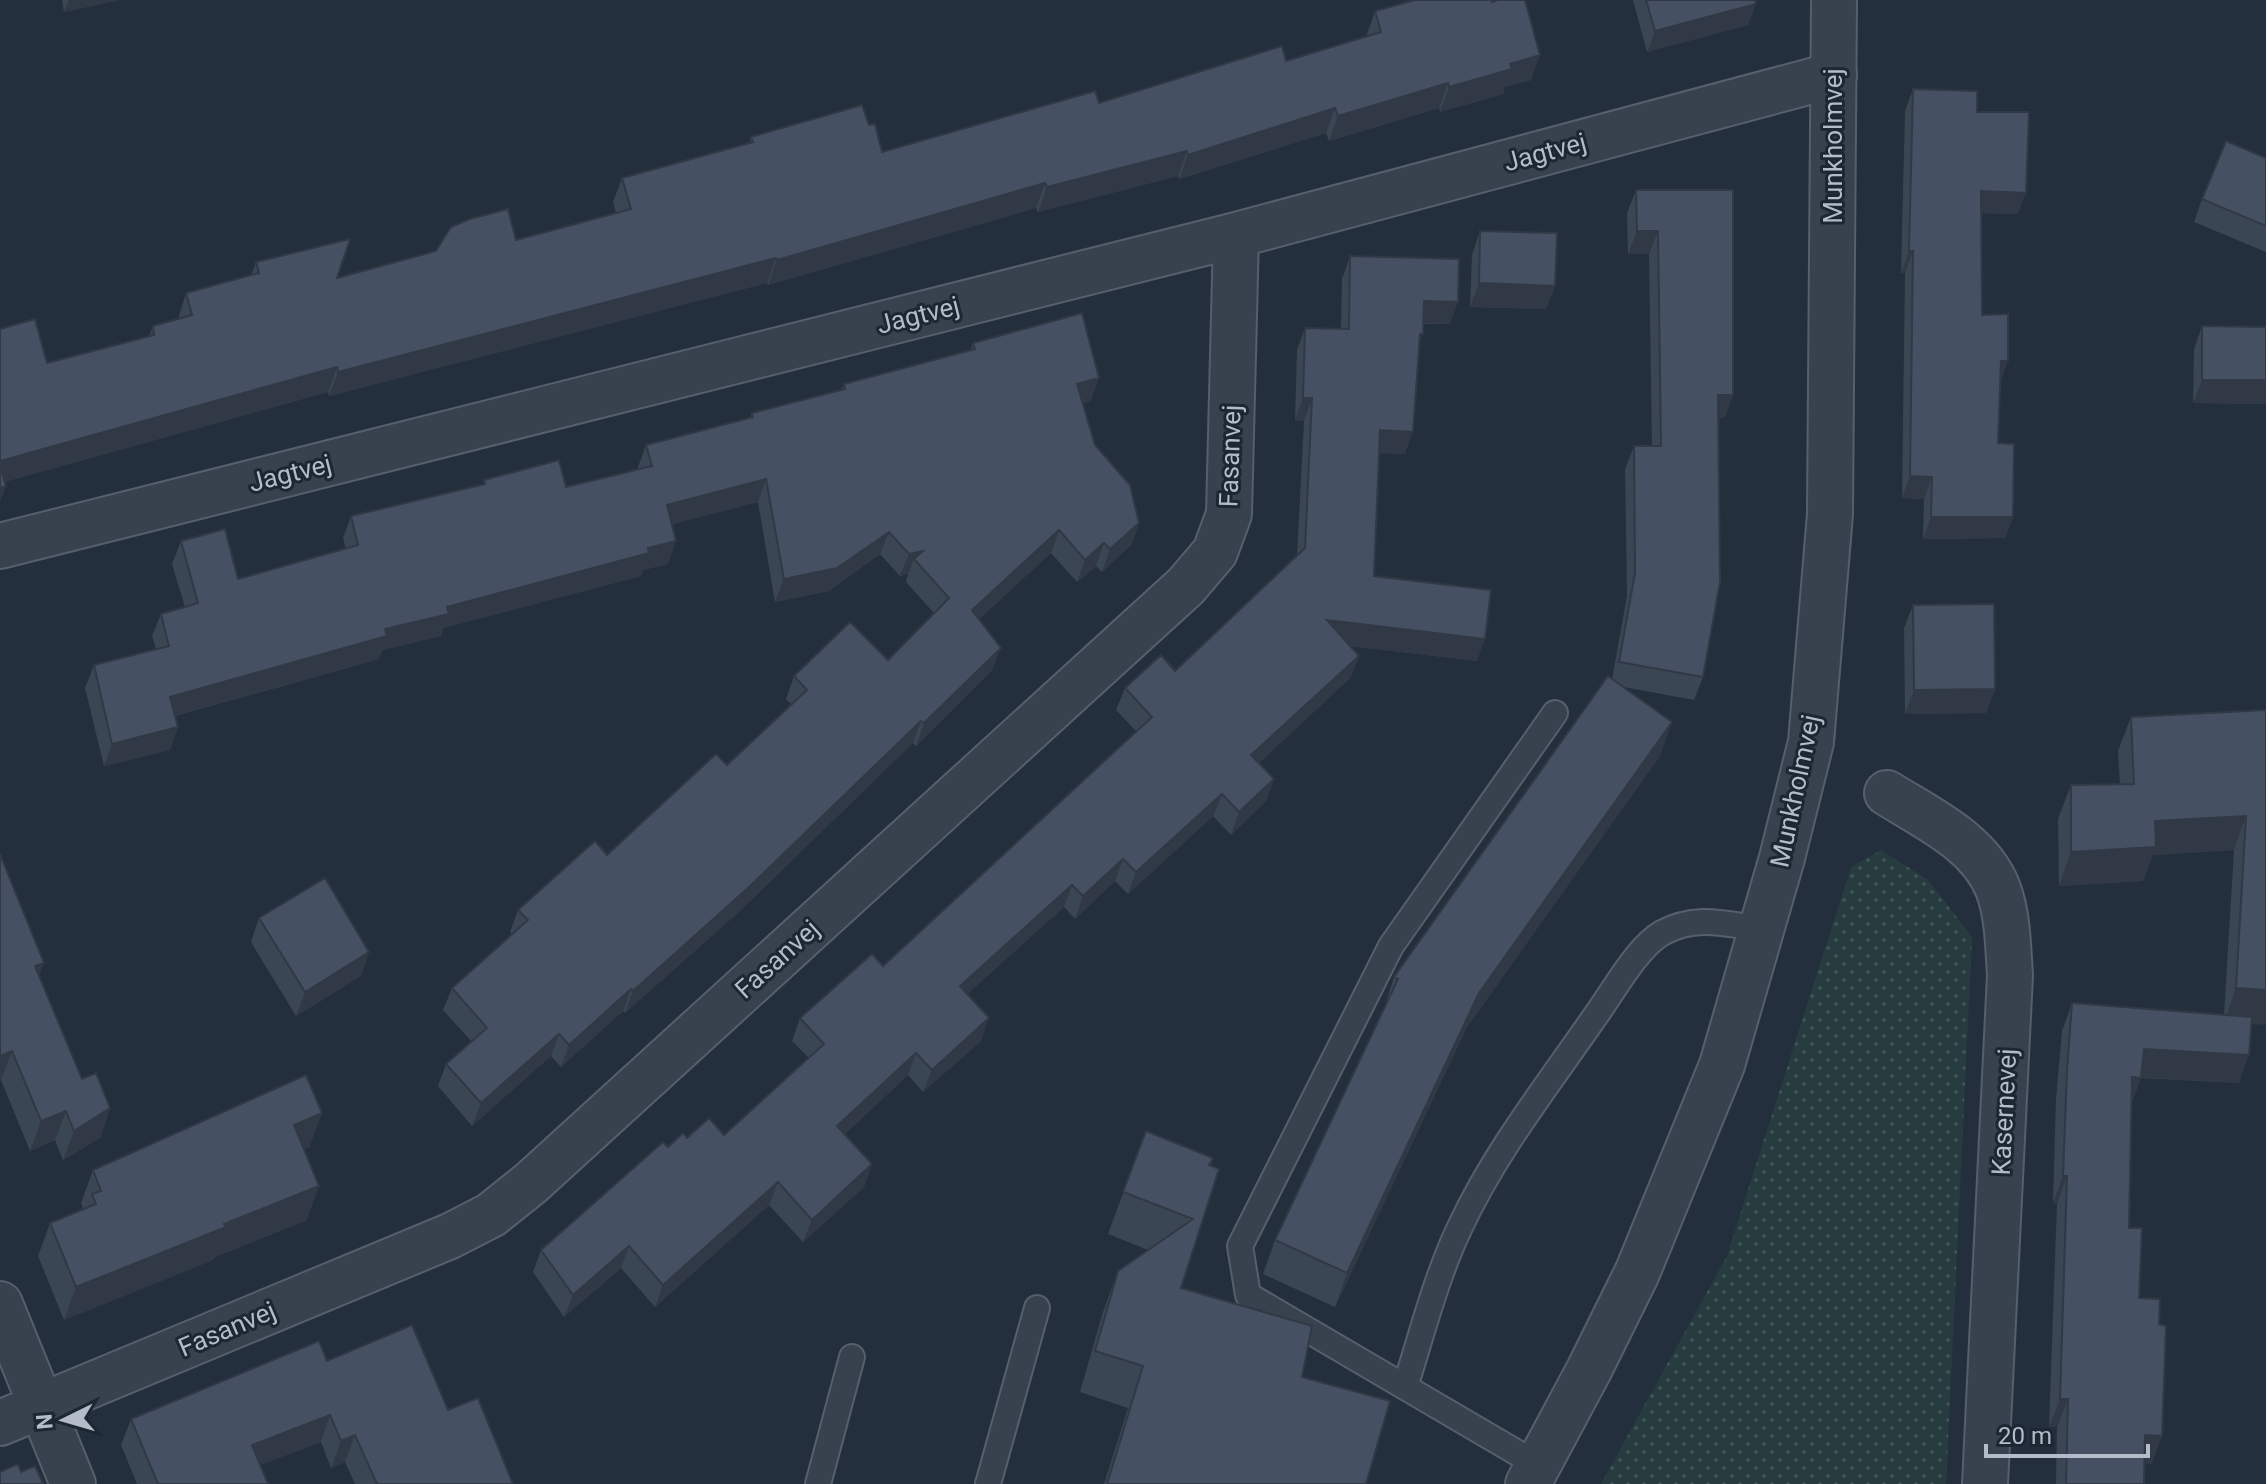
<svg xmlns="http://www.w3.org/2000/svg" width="2266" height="1484" viewBox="0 0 2266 1484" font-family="Roboto,sans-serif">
	<defs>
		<pattern id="park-dots" width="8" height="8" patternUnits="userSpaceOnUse" patternTransform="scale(2)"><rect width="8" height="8" fill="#263c3f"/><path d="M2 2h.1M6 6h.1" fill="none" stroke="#435659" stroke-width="1.8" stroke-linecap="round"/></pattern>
	</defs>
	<rect width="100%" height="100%" fill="#242f3e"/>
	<path fill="url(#park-dots)" d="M1881 850 1928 880 1972 937 1946 1484H1601L1727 1256 1851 867Z"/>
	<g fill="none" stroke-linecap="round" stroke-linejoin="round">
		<g stroke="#565f6c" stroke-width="28">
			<path id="service" d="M1405 1387C1422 1334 1436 1277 1460 1227 1495 1152 1547 1086 1594 1018 1612 994 1636 948 1662 933 1696 914 1726 924 1762 929
				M1538 1465 1248 1295 1240 1246 1391 946 1555 713
				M818 1484 852 1357
				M988 1484 1037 1308"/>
		</g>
		<g stroke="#565f6c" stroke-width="48">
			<path id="minor" d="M0 546 1236 235 1834 75
				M1887 793C1927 818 1980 842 1998 889 2008 915 2008 947 2010 975L1985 1484
				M0 1304 73 1484
				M0 1423 450 1236 491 1215 531 1183 1186 586 1215 552 1229 514 1236 235"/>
		</g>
		<g stroke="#565f6c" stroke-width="48">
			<path id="tertiary" d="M1528 1484 1589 1370 1637 1273 1722 1065 1782 858 1811 742 1830 514 1834 0"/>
		</g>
		<use href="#service" stroke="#38414e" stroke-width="24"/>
		<use href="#minor" stroke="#38414e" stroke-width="44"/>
		<use href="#tertiary" stroke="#38414e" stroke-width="44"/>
	</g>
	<path fill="#3b4654" d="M62 0H119L64 12Z
		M1633 0H1755L1748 25 1647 52Z
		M1375 11 1531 80 1505 87 1503 94 1440 112 1439 108 1329 141 1326 133 1179 179 1178 176 1038 212 1036 208 768 285 767 283 329 396 328 392 4 482 6 486 0 501V329L47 363 149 336 153 326 178 319 186 293 251 275 256 262 337 278 516 240 616 213 613 202 622 178 749 143 751 137 869 125 882 152 1286 61 1366 37Z
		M1913 89 1977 112 2018 214 1981 213 1982 315 2000 383 1998 443 2013 517 2005 538 1923 539 1924 499 1902 498 1905 273H1901L1905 111Z
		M2266 158V252L2194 222 2202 199Z
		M1636 190H1733V395L1725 417 1719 418 1703 677 1694 700 1624 687 1660 756 1467 1027 1335 1307 1263 1274 1275 1240 1383 1012 1394 977 1612 679 1627 596 1625 469 1634 446H1652L1649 254H1628L1627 213Z
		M1480 231 1555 286 1546 309 1470 307 1472 255Z
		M1350 256 1450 324H1424L1419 345 1405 454 1379 453 1374 576 1477 661 1350 646 1359 656 1350 678 1259 763 1274 779 1266 801 1231 835 1213 816 1128 894 1115 881 1075 919 1064 907 967 994 981 1041 923 1092 908 1075 845 1134 872 1164 864 1187 803 1242 769 1205 655 1307 621 1268 564 1317 533 1272 541 1250 668 1147 687 1138 724 1135 809 1058 792 1041 800 1018 883 966 1136 731 1116 710 1125 688 1175 671 1297 555 1304 421 1295 420 1297 350 1305 328 1341 329 1342 279Z
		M2202 326 2266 327V404L2193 403 2194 349Z
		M973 343 1091 401 1083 403 1095 445 1139 523 1131 545 1102 572 1096 566 1077 582 1051 553 979 619 992 670 916 746 913 743 741 910 625 1013 623 1011 561 1067 551 1056 472 1126 438 1086 446 1064 472 1042 443 1010 452 988 512 934 510 932 518 910 607 855 727 765 791 704 786 699 794 676 888 660 934 613 906 582 908 574 900 576 880 554 829 591 775 602 758 502 672 524 668 564 643 570 641 576 443 628 441 636 382 650 379 659 175 716 178 727 170 750 104 766 85 688 94 665 156 649 152 636 161 614 185 607 172 564 181 541 238 579 346 549 343 538 351 516 483 484 484 480 566 487 638 469V467L646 445 750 418 752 413 841 390 844 384 970 351Z
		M1913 605 1995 689 1986 713 1905 714 1904 628Z
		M2266 710 2251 1024 2239 1083 2141 1078 2132 1102 2129 1228 2139 1298 2152 1464 2144 1463V1484H2056L2057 1427H2049L2057 1204 2053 1203 2056 1099 2062 1031 2072 1003 2224 1015 2234 850 2153 855 2143 881 2059 886 2058 819 2071 785 2120 784 2118 751 2131 717Z
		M259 918 361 976 296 1016 251 942Z
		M44 963 39 976 82 1079 110 1108 100 1138 63 1160 55 1140 30 1151 1 1080 0 1081Z
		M322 1113 309 1147 304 1149 307 1220 215 1257 213 1260 64 1320 38 1256 50 1223 83 1209 81 1203 93 1170Z
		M1146 1131 1213 1158 1181 1288 1302 1377 1366 1484H1104L1128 1408 1080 1392 1103 1312 1118 1271 1148 1250 1108 1234Z
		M327 1361 448 1410 513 1484H355L345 1462 331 1468 321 1442 260 1465 268 1484H137L121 1445 131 1419Z"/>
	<path fill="#303945" d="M69 0H119L64 12Z
		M1756 4 1748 25 1647 52 1655 31Z
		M1540 55 1531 80 1505 87 1503 94 1440 112 1449 87 1510 64Z
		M1448 83 1439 108 1329 141 1338 116Z
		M1335 108 1326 133 1179 179 1188 155Z
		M1187 151 1178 176 1038 212 1047 187Z
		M1045 183 1036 208 768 285 777 260Z
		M1981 191 2026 193 2018 214 1973 213Z
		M1637 231H1658L1649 254H1628Z
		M1909 251H1913L1905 273H1901Z
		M776 258 767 283 329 396 338 372Z
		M1479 283 1555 286 1546 309 1470 307Z
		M1424 301 1458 302 1450 324 1416 323Z
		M2001 361H2008L2000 383Z
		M337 367 328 392 0 483V461Z
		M1099 378 1091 401 1069 407 1077 384Z
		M2202 380H2266V404L2193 403Z
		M1718 395H1733L1725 417 1710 418Z
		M1303 398H1312L1304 421 1295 420Z
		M1380 430 1413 432 1405 454 1372 452Z
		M1910 476 1932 477 1924 499 1902 498Z
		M766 479 758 502 658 528 667 505Z
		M6 486 0 501V488Z
		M1931 517H2013L2005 538 1923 539Z
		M1139 523 1131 545 1102 572 1110 549Z
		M1059 530 1051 553 964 632 972 610Z
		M889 532 880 554 829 591 775 602 784 579Z
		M676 541 668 564 643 570 641 576 443 628 441 636 382 650 379 659 162 719 170 697 385 629 447 607Z
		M1104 543 1096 566 1077 582 1085 560Z
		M923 551 914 559 908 574 900 576 909 554Z
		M1327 620 1485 639 1477 661 1318 642Z
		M1001 648 992 670 916 746 924 723Z
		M1359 656 1350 678 1243 778 1251 755Z
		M1995 689 1986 713 1905 714 1914 690Z
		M921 721 913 743 741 910 625 1013 633 991Z
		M1672 722 1660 756 1467 1027 1335 1307 1347 1273 1479 993Z
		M178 727 170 750 104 766 112 744Z
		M1274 779 1266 801 1231 835 1239 812Z
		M1222 794 1213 816 1128 894 1136 872Z
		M2246 816 2234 850 2153 855 2143 881 2059 886 2071 852 2155 821Z
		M1123 859 1115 881 1075 919 1083 896Z
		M1072 885 1064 907 951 1008 960 986Z
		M369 952 361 976 296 1016 305 992Z
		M44 963 33 992 35 966Z
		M2236 988 2266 990V1025L2224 1022Z
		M631 989 623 1011 561 1067 569 1045Z
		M989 1018 981 1041 923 1092 932 1070Z
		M559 1034 551 1056 472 1126 481 1103Z
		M2144 1049 2249 1055 2239 1083 2134 1077 2141 1078 2130 1106 2132 1077Z
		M12 1051 1 1080 0 1081V1056Z
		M916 1053 908 1075 829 1149 837 1126Z
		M110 1108 100 1138 63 1160 74 1131Z
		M66 1111 55 1140 30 1151 41 1121Z
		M322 1113 309 1147 282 1158 294 1125Z
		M872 1164 864 1187 803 1242 812 1220Z
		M2063 1176H2067L2057 1204 2053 1203Z
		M778 1182 769 1205 655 1307 663 1285Z
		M319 1186 307 1220 215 1257 213 1260 64 1320 76 1287Z
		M629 1246 621 1268 564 1317 573 1295Z
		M2060 1399H2068L2057 1427H2049Z
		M330 1415 321 1442 242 1472 252 1445Z
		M355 1435 345 1462 331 1468 341 1441Z
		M2145 1435 2162 1436 2152 1464 2135 1463Z"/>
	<path fill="#455162" stroke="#303945" stroke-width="2" d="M1415 0H1492V2L1498 0H1525L1540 55 1510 64 1512 69 1449 87 1448 83 1338 116 1335 108 1188 155 1187 151 1047 187 1045 183 777 260 776 258 338 372 337 367 0 461V329L35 319 47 363 154 335 153 326 192 315 186 293 259 273 256 262 350 239 337 278 436 251 451 227 470 219 508 209 516 240 631 209 622 178 753 142 751 137 862 105 869 125 875 124 882 152 1095 91 1099 103 1282 46 1286 61 1381 32 1375 11Z
		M1646 0H1755L1756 4 1655 31Z
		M1913 89 1977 91V112H2029L2026 193 1981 191 1982 315 2008 314V361H2001L1998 443 2014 444 2013 517H1931L1932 477 1910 476 1913 251H1909Z
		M2226 141 2266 158V226L2202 199Z
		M1636 190H1733V395H1718L1720 582 1703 677 1619 662 1635 573 1634 446H1661L1658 231H1637Z
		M1480 231 1557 233 1555 286 1479 283Z
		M1350 256 1459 259 1458 302 1424 301 1423 334H1420L1413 432 1380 430 1374 576 1491 590 1485 639 1327 620 1359 656 1251 755 1274 779 1239 812 1222 794 1136 872 1123 859 1083 896 1072 885 960 986 989 1018 932 1070 916 1053 837 1126 872 1164 812 1220 778 1182 663 1285 629 1246 573 1295 541 1250 663 1142 668 1147 683 1133 687 1138 709 1118 724 1135 824 1044 800 1018 872 954 883 966 1152 717 1125 688 1161 655 1175 671 1305 548 1312 398H1303L1305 328 1349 329Z
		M1082 313 1099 378 1077 384 1095 445 1130 485 1139 523 1110 549 1104 543 1085 560 1059 530 972 610 1001 648 924 723 921 721 749 887 633 991 631 989 569 1045 559 1034 481 1103 446 1064 487 1028 452 988 528 920 518 910 595 841 607 855 716 754 727 765 807 690 794 676 850 622 888 660 949 598 914 559 923 551 909 554 889 532 837 568 784 579 766 479 667 505 676 541 648 548 649 553 447 607 449 614 385 629 387 636 170 697 178 727 112 744 94 665 169 646 161 614 198 603 181 541 225 529 238 579 358 545 351 516 485 484 484 480 559 460 566 487 652 466 646 445 753 417 752 413 845 389 844 384 975 349 973 343Z
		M2202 326 2266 327V380H2202Z
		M0 466 6 486 0 488Z
		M1994 604 1995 689 1914 690 1913 605Z
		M1608 676 1672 722 1479 993 1347 1273 1275 1240 1398 979 1394 977Z
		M2266 710V990L2236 988 2246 816 2155 821 2156 847 2071 852V785L2134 784 2131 717Z
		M0 854 44 963 35 966 82 1079 96 1073 110 1108 74 1131 66 1111 41 1121 12 1051 0 1056Z
		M325 878 369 952 305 992 259 918Z
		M2072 1003 2252 1017 2249 1055 2144 1049 2141 1078 2132 1077 2129 1228H2142L2139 1298 2160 1299 2159 1324 2166 1326 2162 1436 2145 1435 2144 1484H2066L2068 1399H2060L2067 1176H2063L2067 1071Z
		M306 1075 322 1113 294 1125 319 1186 224 1224 226 1227 76 1287 50 1223 96 1204 92 1194 101 1191 93 1170Z
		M1146 1131 1213 1158 1209 1165 1219 1169 1181 1288 1312 1326 1302 1377 1390 1401 1366 1484H1107L1143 1366 1095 1351 1118 1271 1193 1219 1123 1192Z
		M412 1325 448 1410 478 1398 513 1484H377L355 1435 341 1441 330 1415 252 1445 268 1484H158L131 1419 319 1341 327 1361Z
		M18 1464 21 1472 35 1466 43 1484H0V1472Z"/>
	<g text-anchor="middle" stroke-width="6" stroke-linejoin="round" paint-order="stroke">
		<g font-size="26" fill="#b4bcc9" stroke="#1d2633">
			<text transform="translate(1833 146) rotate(-90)" y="9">Munkholmvej</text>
			<text transform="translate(1545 152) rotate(-15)" y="9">Jagtvej</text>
			<text transform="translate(918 315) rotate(-14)" y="9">Jagtvej</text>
			<text transform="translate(1230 456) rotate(-88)" y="9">Fasanvej</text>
			<text transform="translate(290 473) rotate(-14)" y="9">Jagtvej</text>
			<text transform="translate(1795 791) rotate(-78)" y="9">Munkholmvej</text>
			<text transform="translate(777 959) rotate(-42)" y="9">Fasanvej</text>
			<text transform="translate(2004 1112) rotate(-87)" y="9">Kasernevej</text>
			<text transform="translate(227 1329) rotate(-23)" y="9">Fasanvej</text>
		</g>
	</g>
	<g transform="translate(64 1420) rotate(265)" stroke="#1d2633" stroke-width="6" paint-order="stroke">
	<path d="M0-6L14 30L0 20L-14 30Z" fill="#b4bcc9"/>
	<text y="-12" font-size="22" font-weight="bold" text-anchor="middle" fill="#b4bcc9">N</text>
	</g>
	<path d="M1986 1444v12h162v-12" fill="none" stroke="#b4bcc9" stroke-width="4"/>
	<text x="1998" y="1444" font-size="24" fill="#b4bcc9" stroke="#1d2633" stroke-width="6" paint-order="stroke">20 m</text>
</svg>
